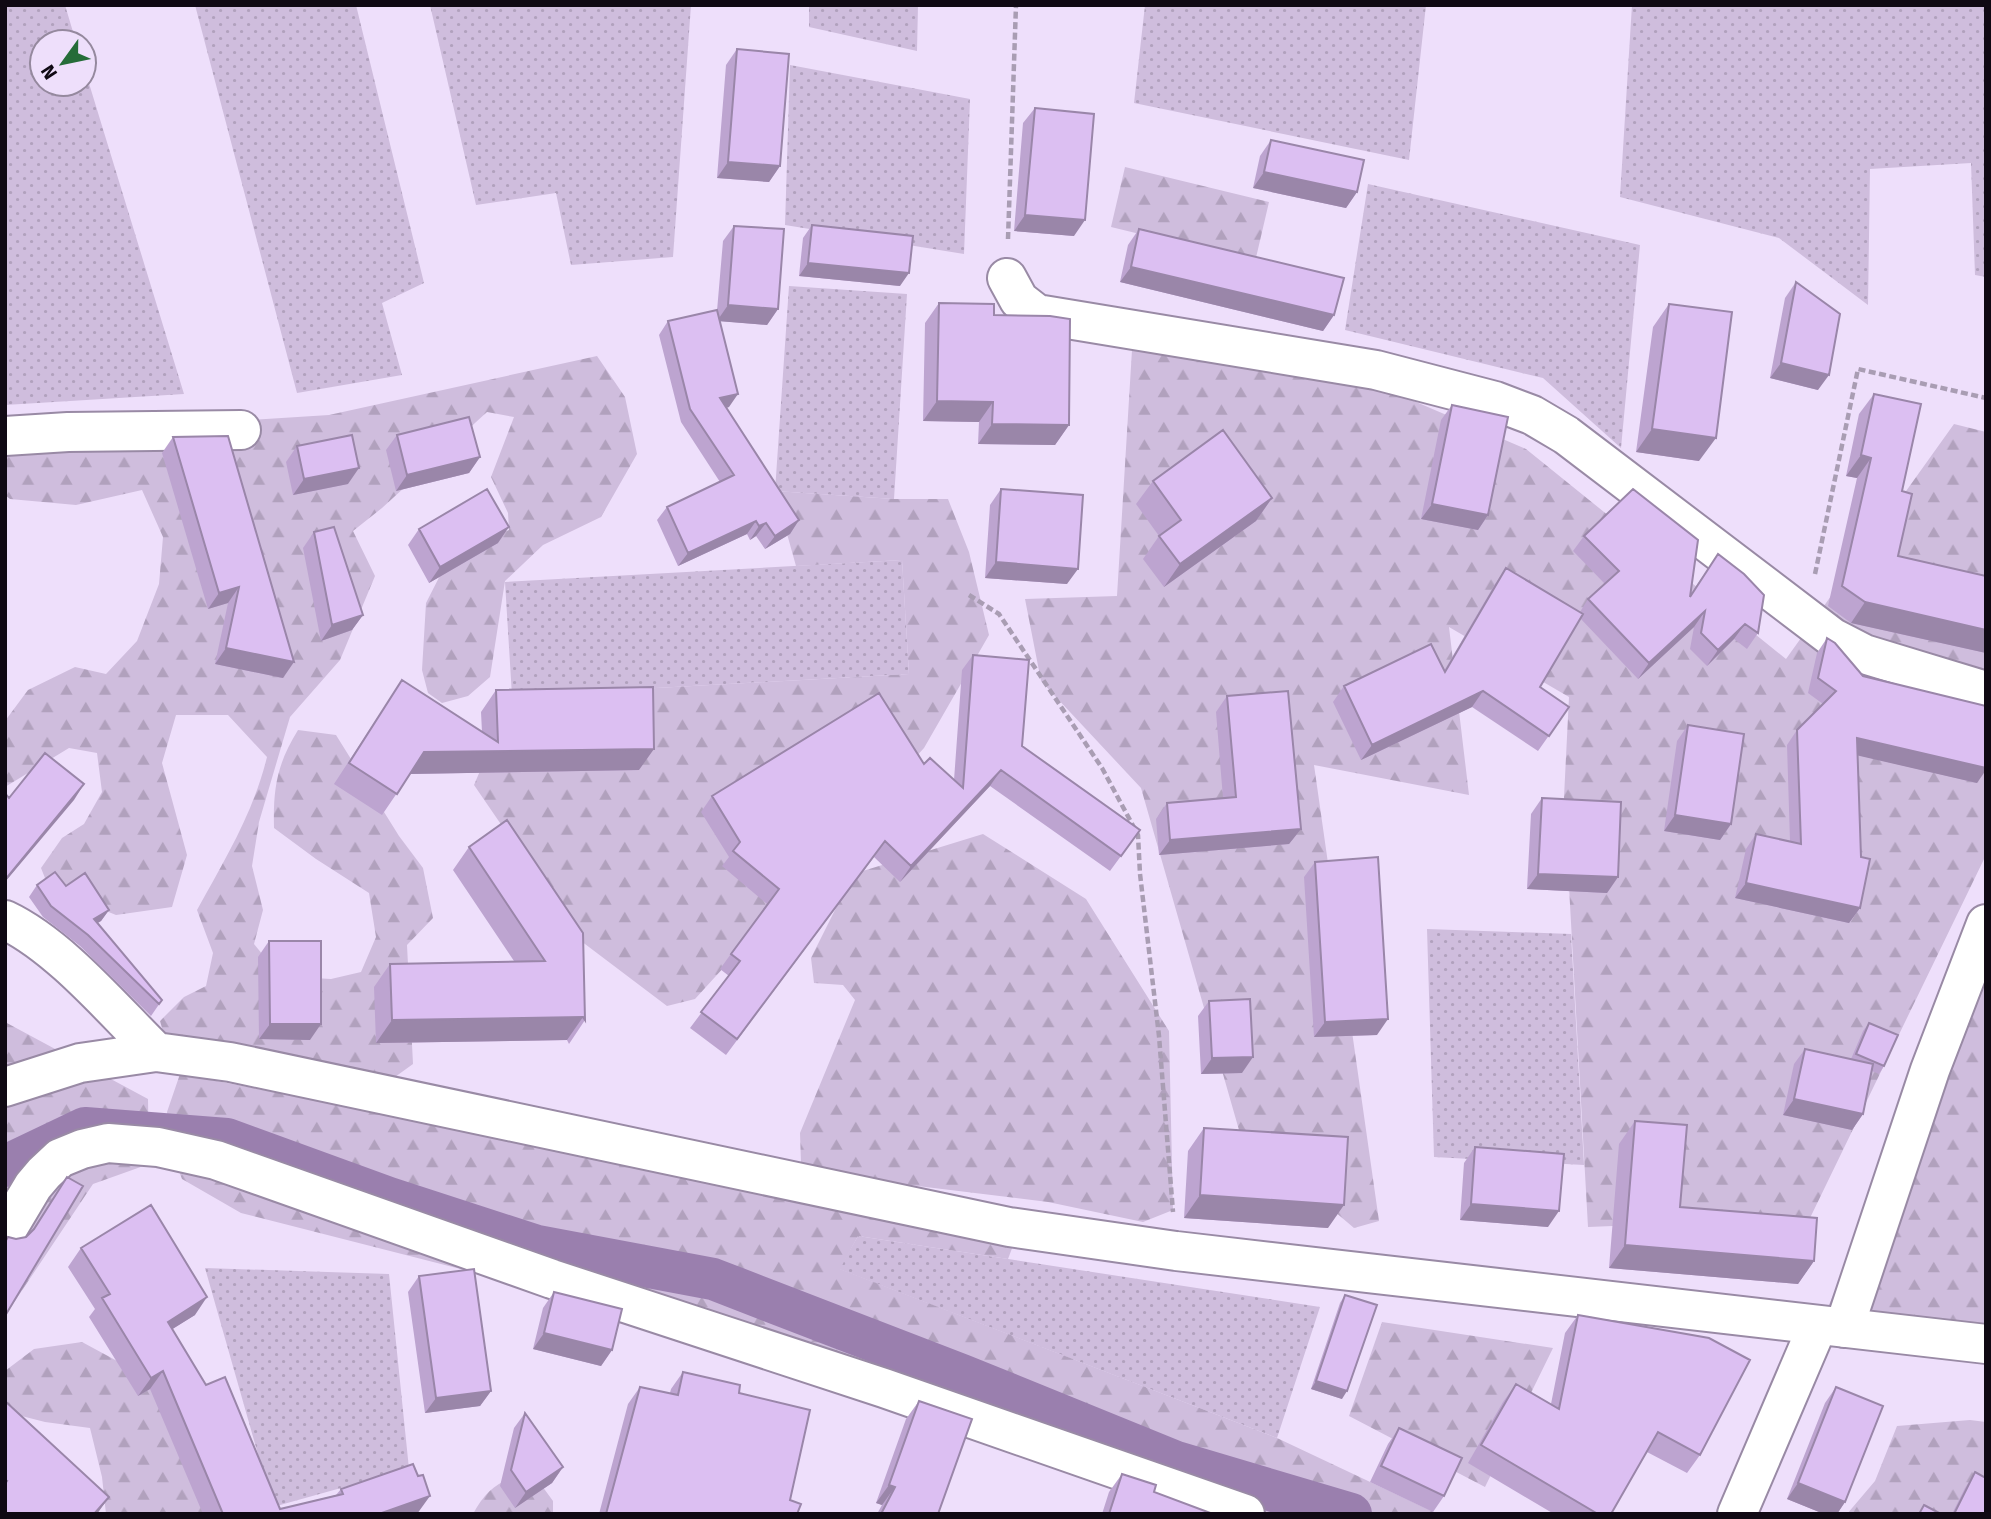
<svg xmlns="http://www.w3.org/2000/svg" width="1991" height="1519" viewBox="0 0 1991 1519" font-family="'Fira Sans',sans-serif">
	<defs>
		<pattern id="green-dots" width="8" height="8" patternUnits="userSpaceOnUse" patternTransform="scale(1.75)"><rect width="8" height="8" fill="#cfbddd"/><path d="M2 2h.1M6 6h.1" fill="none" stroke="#b1a1bd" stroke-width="1.8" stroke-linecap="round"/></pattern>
		<pattern id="forest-firs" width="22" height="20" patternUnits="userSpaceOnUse" patternTransform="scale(1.75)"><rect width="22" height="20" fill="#cfbddd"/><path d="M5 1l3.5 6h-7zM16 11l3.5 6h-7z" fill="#b1a1bd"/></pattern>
	</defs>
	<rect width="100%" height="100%" fill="#eedffb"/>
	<path fill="url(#green-dots)" d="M5 5H65L76 42H42V84H84V67L184 394 5 405Z
		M195 5H356L424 283 382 303 402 375 297 393Z
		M430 5H691L673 257 571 265 556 193 476 205Z
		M809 5H918L917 51 809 27Z
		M1145 5H1426L1409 160 1134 103Z
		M1632 5H1986V277L1975 275 1971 163 1870 169 1868 305 1779 238 1620 197Z
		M790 65 970 99 964 254 785 225Z
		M1368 184 1640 245 1621 448 1543 378 1345 330Z
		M789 286 907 294 894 499 775 491Z
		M902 560 909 674 512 696 505 582Z
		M1427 929 1571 934 1584 1165 1434 1157Z
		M858 1236 1320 1307 1277 1438 839 1269Z
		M205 1268 389 1274 409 1469 273 1507Z"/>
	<path fill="url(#forest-firs)" d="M1125 167 1269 202 1255 262 1111 227Z
		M1132 350 1360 378 1526 449 1786 659 1954 424 1986 432V855L1810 1218 1588 1227 1564 797 1569 697 1449 627 1469 795 1314 765 1379 1221 1354 1228 1239 1130 1141 788 1041 681 1025 599 1117 596Z
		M597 356 625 397 637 454 601 517 543 545 505 581 490 677 468 696 442 703 428 693 422 670 426 603 451 554 509 530 508 513 491 477 514 417 487 412 382 508 353 531 375 576 340 660 290 717 259 822 252 866 263 910 254 944 280 976 331 979 361 972 376 937 369 893 316 859 274 828C273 788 277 764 298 730L336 735 399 836 423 868 433 918 407 945 413 1064 388 1082 168 1049 160 1021 184 997 206 986 213 953 197 910C225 859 253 814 267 757L228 715H176L162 763 187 855 172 907 116 915 49 888 41 868 62 838 84 824 102 792 97 753 69 748 5 787V721L28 690 75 667 106 674 137 641 159 584 163 537 142 490 76 505 10 499 5 495V436L329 415Z
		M775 491 894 499H948L969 552 989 635 924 748 695 999 667 1006 581 941 474 785 512 696 909 674 902 560 796 566Z
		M983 834 1086 899 1169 1031 1173 1210 1143 1222 1048 1202 901 1184 801 1163 800 1133 855 1000 843 985 814 983 811 958 853 874Z
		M1986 929V1359L1816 1336Z
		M5 1022 148 1099 149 1164 93 1184 5 1316Z
		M180 1074 1017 1235 1008 1259 858 1236 840 1269 1277 1438 1438 1514H1195L1009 1435 488 1276 241 1213 182 1179 171 1151 167 1112Z
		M1382 1322 1553 1348 1485 1487 1349 1416Z
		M82 1342 143 1375 226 1514H106L102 1477 90 1428 45 1422 6 1412 5 1371 34 1349Z
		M1970 1420 1986 1422V1514H1847L1875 1481 1897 1426Z
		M534 1475 553 1501V1514H473C487 1487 505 1476 534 1475Z"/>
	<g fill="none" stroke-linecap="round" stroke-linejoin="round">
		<path stroke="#9a7fae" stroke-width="42" d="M5 1166 85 1128 227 1139 389 1198 537 1246 713 1279 962 1375 1176 1462 1351 1514"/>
		<g stroke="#998aa5" stroke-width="42">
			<path id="minor" d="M1007 278 1019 300 1037 314 1376 370 1495 401 1532 415 1566 435 1833 638 1864 654 1986 691
				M5 436 68 432 241 430
				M5 920C60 946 113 1010 156 1052
				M5 1087 80 1063 156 1052 230 1062 1009 1227 1176 1251 1986 1344
				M5 1233 33 1186 44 1173 60 1158 82 1149 108 1143 158 1147 216 1160 552 1279 884 1388 1245 1514
				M1844 1328 1930 1070 1986 924
				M1737 1514 1818 1325"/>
		</g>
		<path stroke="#a99db3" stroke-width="4.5" stroke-dasharray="7 3.5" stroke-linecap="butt" d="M1008 239 1016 5
			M1815 574 1858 369 1986 398
			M969 595 999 614 1102 768 1138 835 1140 874 1159 1036 1173 1212"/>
		<use href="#minor" stroke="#fff" stroke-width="38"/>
	</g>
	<path fill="#bda4d0" d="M737 49 780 166 769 182 717 178 726 65Z
		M1035 108 1074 236 1014 231 1023 123Z
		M1271 140 1357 192 1346 208 1253 188 1260 156Z
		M812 225 900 286 799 276 803 238Z
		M734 226 778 309 767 325 720 321 729 407 726 408 799 520 790 534 765 549 756 536 750 540 747 534 678 566 657 520 667 507 720 482 681 422 659 335 668 321 717 311 723 241Z
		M1139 229 1334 315 1323 331 1120 282 1128 245Z
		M1796 282 1818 390 1770 378 1785 298Z
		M939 303 994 315 1069 425 1055 445 978 444 979 422 923 421 925 323Z
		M1669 304 1699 461 1636 452 1653 327Z
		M1874 394 1902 491 1898 556 1986 576V653L1851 623 1828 606 1857 478 1846 476 1859 414Z
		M1452 405 1488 515 1478 530 1421 519 1441 420Z
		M397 435 480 457 469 473 396 491 386 450Z
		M173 437 283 678 215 664 228 603 208 609 162 453Z
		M297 446 348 484 293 495 286 462Z
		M1153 481 1272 498 1256 521 1164 587 1143 559 1159 536 1136 504Z
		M1001 489 1067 584 985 578 990 505Z
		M419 529 498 543 429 583 408 545Z
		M314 532 363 615 352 630 321 641 303 548Z
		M1584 536 1690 595 1718 554 1758 633 1747 649 1734 639 1707 666 1690 649 1694 627 1638 679 1580 618 1540 687 1569 707 1538 751 1472 707 1361 760 1333 702 1344 686 1444 671 1495 584 1506 568 1580 612 1588 599 1605 584 1573 551Z
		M1827 638 1863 676 1977 783 1858 755 1860 908 1849 923 1735 898 1746 849 1756 834 1790 841 1787 745 1797 730 1823 704 1808 693 1817 653Z
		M973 655 1022 746 1140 830 1110 871 990 786 900 882 874 857 726 1055 690 1028 729 976 720 969 767 904 722 866 729 857 701 812 712 796 954 780 962 670Z
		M402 680 482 732 481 712 496 690 639 770 410 774 382 815 334 784Z
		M1227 696 1301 829 1289 844 1159 855 1156 819 1167 803 1223 798 1216 712Z
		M1688 725 1731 824 1720 840 1664 831 1677 741Z
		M1542 798 1618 877 1607 893 1527 889 1531 814Z
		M469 847 585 1020 569 1044 567 1040 376 1043 374 987 390 964 514 961 453 870Z
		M1315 862 1377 1035 1314 1037 1304 877Z
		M37 885 66 886 109 910 101 921 97 923 162 1000 151 1016 80 946 43 917 29 897Z
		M269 941 310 1040 259 1039 258 957Z
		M1209 1001 1242 1073 1201 1074 1198 1016Z
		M1869 1023 1884 1066 1879 1074 1872 1071 1863 1114 1852 1130 1783 1115 1794 1064 1805 1049 1851 1059 1863 1031Z
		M1635 1121 1680 1207 1814 1261 1798 1284 1609 1268 1619 1144Z
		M1204 1128 1328 1228 1184 1218 1188 1151Z
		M1475 1147 1548 1227 1460 1220 1464 1163Z
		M67 1177 5 1316 16 1239 26 1237 32 1231Z
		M81 1248 195 1315 172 1329 280 1509 336 1495 341 1489 417 1514H203L150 1389 138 1396 89 1317 95 1309 68 1267Z
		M419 1276 491 1391 480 1406 425 1413 408 1292Z
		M554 1292 612 1350 601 1366 533 1349 543 1308Z
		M1345 1295 1342 1399 1311 1389 1340 1303Z
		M1578 1315 1700 1455 1687 1473 1647 1452 1611 1514H1554L1468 1463 1503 1402 1516 1384 1551 1404 1565 1333Z
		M683 1372 739 1393 790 1500 797 1514H599L628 1404 640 1387 670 1393 671 1389Z
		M1836 1387 1845 1502 1837 1514H1824L1787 1499 1825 1403Z
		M919 1401 938 1514H877L882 1505 876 1503 906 1419Z
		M525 1413 563 1467 552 1483 515 1508 500 1486 514 1428Z
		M1399 1428 1444 1496 1433 1512 1370 1482 1388 1444Z
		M1975 1472 1986 1514H1952L1965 1488Z
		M1122 1474 1154 1492 1213 1514H1102L1109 1492Z"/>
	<path fill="#9a86a9" d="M728 162 780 166 769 182 717 178Z
		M1264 172 1357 192 1346 208 1253 188Z
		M1025 215 1085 220 1074 236 1014 231Z
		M808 263 909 273 900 286 799 276Z
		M1131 267 1334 315 1323 331 1120 282Z
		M728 305 778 309 767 325 717 321Z
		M1781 363 1829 375 1818 390 1770 378Z
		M738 394 729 407 710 412 720 398Z
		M937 401 993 402 979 422 923 421Z
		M992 424 1069 425 1055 445 978 444Z
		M1652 429 1716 438 1699 461 1636 452Z
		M1861 455 1871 458 1857 478 1846 476Z
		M480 457 469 473 396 491 407 475Z
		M359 468 348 484 293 495 304 479Z
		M1272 498 1256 521 1164 587 1180 564Z
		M1432 504 1488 515 1478 530 1421 519Z
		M799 520 790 534 765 549 775 536Z
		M756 521 747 534 678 566 688 553Z
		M766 523 756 536 750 540 759 526Z
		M509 527 498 543 429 583 440 567Z
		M996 562 1078 569 1067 584 985 578Z
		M239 587 228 603 208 609 219 593Z
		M1865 602 1986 630V653L1851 623Z
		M1705 611 1694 627 1638 679 1649 663Z
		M363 615 352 630 321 641 332 625Z
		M1745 624 1734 639 1707 666 1718 650Z
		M226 648 294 662 283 678 215 664Z
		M1483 691 1472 707 1361 760 1372 745Z
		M1857 738 1986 768V770L1977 783 1847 753Z
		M654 749 639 770 409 774 424 752Z
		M1001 770 990 786 900 882 911 866Z
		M84 784 74 800 5 882V880Z
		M1675 815 1731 824 1720 840 1664 831Z
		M1301 829 1289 844 1159 855 1170 840Z
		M1538 874 1618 877 1607 893 1527 889Z
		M1746 883 1860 908 1849 923 1735 898Z
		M109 910 101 921 86 930 94 919Z
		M583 1017 567 1040 376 1043 392 1020Z
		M1388 1019 1377 1035 1314 1037 1325 1022Z
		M270 1024H321L310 1040 259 1039Z
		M1253 1057 1242 1073 1201 1074 1212 1058Z
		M1794 1099 1863 1114 1852 1130 1783 1115Z
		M1200 1195 1344 1205 1328 1228 1184 1218Z
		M1471 1204 1559 1211 1548 1227 1460 1220Z
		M1625 1245 1814 1261 1798 1284 1609 1268Z
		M207 1297 195 1315 155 1340 168 1322Z
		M544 1333 612 1350 601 1366 533 1349Z
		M163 1371 150 1389 138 1396 151 1378Z
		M1316 1381 1347 1391 1342 1399 1311 1389Z
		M491 1391 480 1406 425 1413 436 1398Z
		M563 1467 552 1483 515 1508 526 1492Z
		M1798 1483 1845 1502 1837 1514H1824L1787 1499Z
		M889 1485 895 1487 882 1505 876 1503Z
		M430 1496 417 1514H379Z
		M109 1497 97 1514H94Z"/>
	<path fill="#dcbff2" stroke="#9a86a9" stroke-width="2" d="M737 49 789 54 780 166 728 162Z
		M1035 108 1094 114 1085 220 1025 215Z
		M1271 140 1364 160 1357 192 1264 172Z
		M812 225 913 236 909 273 808 263Z
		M734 226 784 229 778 309 728 305Z
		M1139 229 1344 278 1334 315 1131 267Z
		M1796 282 1840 314 1829 375 1781 363Z
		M939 303 994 304V315L1050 316 1070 319 1069 425 992 424 993 402 937 401Z
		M1669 304 1732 312 1716 438 1652 429Z
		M717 310 738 394 720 398 799 520 775 536 766 523 759 526 756 521 688 553 667 507 734 475 690 409 668 321Z
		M1874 394 1921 404 1902 491 1912 494 1898 556 1986 576V630L1865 602 1842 586 1871 458 1861 455Z
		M1452 405 1508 417 1488 515 1432 504Z
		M469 417 480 457 407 475 397 435Z
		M1223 430 1272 498 1180 564 1159 536 1181 520 1153 481Z
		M352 435 359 468 304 479 297 446Z
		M228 436 294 662 226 648 239 587 219 593 173 437Z
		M487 489 509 527 440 567 419 529Z
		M1001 489 1083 495 1078 569 996 562Z
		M1633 489 1698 540 1690 597 1718 554 1744 574 1764 595 1758 633 1745 624 1718 650 1701 633 1705 611 1649 663 1588 599 1619 571 1584 536Z
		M334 527 363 615 332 625 314 532Z
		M1506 568 1583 614 1540 687 1569 707 1549 736 1483 691 1372 745 1344 686 1431 644 1445 672Z
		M1827 638 1835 643 1863 676 1986 706V768L1857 738 1861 857 1870 859 1860 908 1746 883 1756 834 1801 844 1797 730 1836 691 1818 678Z
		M973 655 1029 660 1022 746 1140 830 1121 856 1001 770 911 866 885 841 737 1039 701 1012 740 961 731 954 779 889 733 851 740 842 712 796 879 693 924 764 930 758 963 788Z
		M402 680 498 742 496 690 653 687 654 749 424 752 397 794 349 763Z
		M1288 691 1301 829 1170 840 1167 803 1236 797 1227 696Z
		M1688 725 1744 734 1731 824 1675 815Z
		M45 753 84 784 5 880V793L9 798Z
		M1542 798 1621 802 1618 877 1538 874Z
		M507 820 583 933 585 1020 583 1017 392 1020 390 964 545 961 469 847Z
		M1378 857 1388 1019 1325 1022 1315 862Z
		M55 872 66 886 85 873 109 910 94 919 162 1000 159 1004 88 935 51 906 37 885Z
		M269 941H321V1024H270Z
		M1250 999 1253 1057 1212 1058 1209 1001Z
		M1869 1023 1898 1035 1884 1066 1856 1054Z
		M1805 1049 1873 1064 1863 1114 1794 1099Z
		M1635 1121 1687 1125 1680 1207 1817 1218 1814 1261 1625 1245Z
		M1204 1128 1348 1137 1344 1205 1200 1195Z
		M1475 1147 1564 1154 1559 1211 1471 1204Z
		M67 1177 83 1186 5 1316V1242L8 1237 16 1239 26 1237 34 1229Z
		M151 1205 207 1297 168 1322 206 1385 225 1377 280 1509 343 1494 341 1489 413 1464 418 1476 423 1475 430 1496 379 1514H223L163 1371 151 1378 102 1298 110 1294 81 1248Z
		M474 1269 491 1391 436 1398 419 1276Z
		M554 1292 622 1309 612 1350 544 1333Z
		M1345 1295 1377 1305 1347 1391 1316 1381Z
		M1578 1315 1709 1338 1750 1360 1700 1455 1658 1432 1611 1514H1598L1481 1445 1516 1384 1559 1409Z
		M683 1372 740 1385 739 1393 810 1410 790 1500 801 1504 797 1514H606L640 1387 678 1395Z
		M1836 1387 1883 1406 1845 1502 1798 1483Z
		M5 1401 109 1497 94 1514H5V1484L7 1481 5 1480Z
		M919 1401 972 1419 938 1514H881L895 1487 889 1485Z
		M525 1413 563 1467 526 1492 511 1470Z
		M1399 1428 1462 1458 1444 1496 1381 1466Z
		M1975 1472 1986 1478V1514H1954Z
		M1122 1474 1156 1485 1154 1492 1213 1514H1109Z
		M1924 1505 1941 1514H1919Z"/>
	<rect width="1991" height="1519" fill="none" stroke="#0f0913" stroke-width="14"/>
	<g transform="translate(63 63) rotate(237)"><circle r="33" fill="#eedffb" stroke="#95899e" stroke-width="2"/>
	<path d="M0-5L12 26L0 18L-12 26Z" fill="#256c38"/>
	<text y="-10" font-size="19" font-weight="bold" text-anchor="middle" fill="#0f0913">N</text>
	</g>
</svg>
